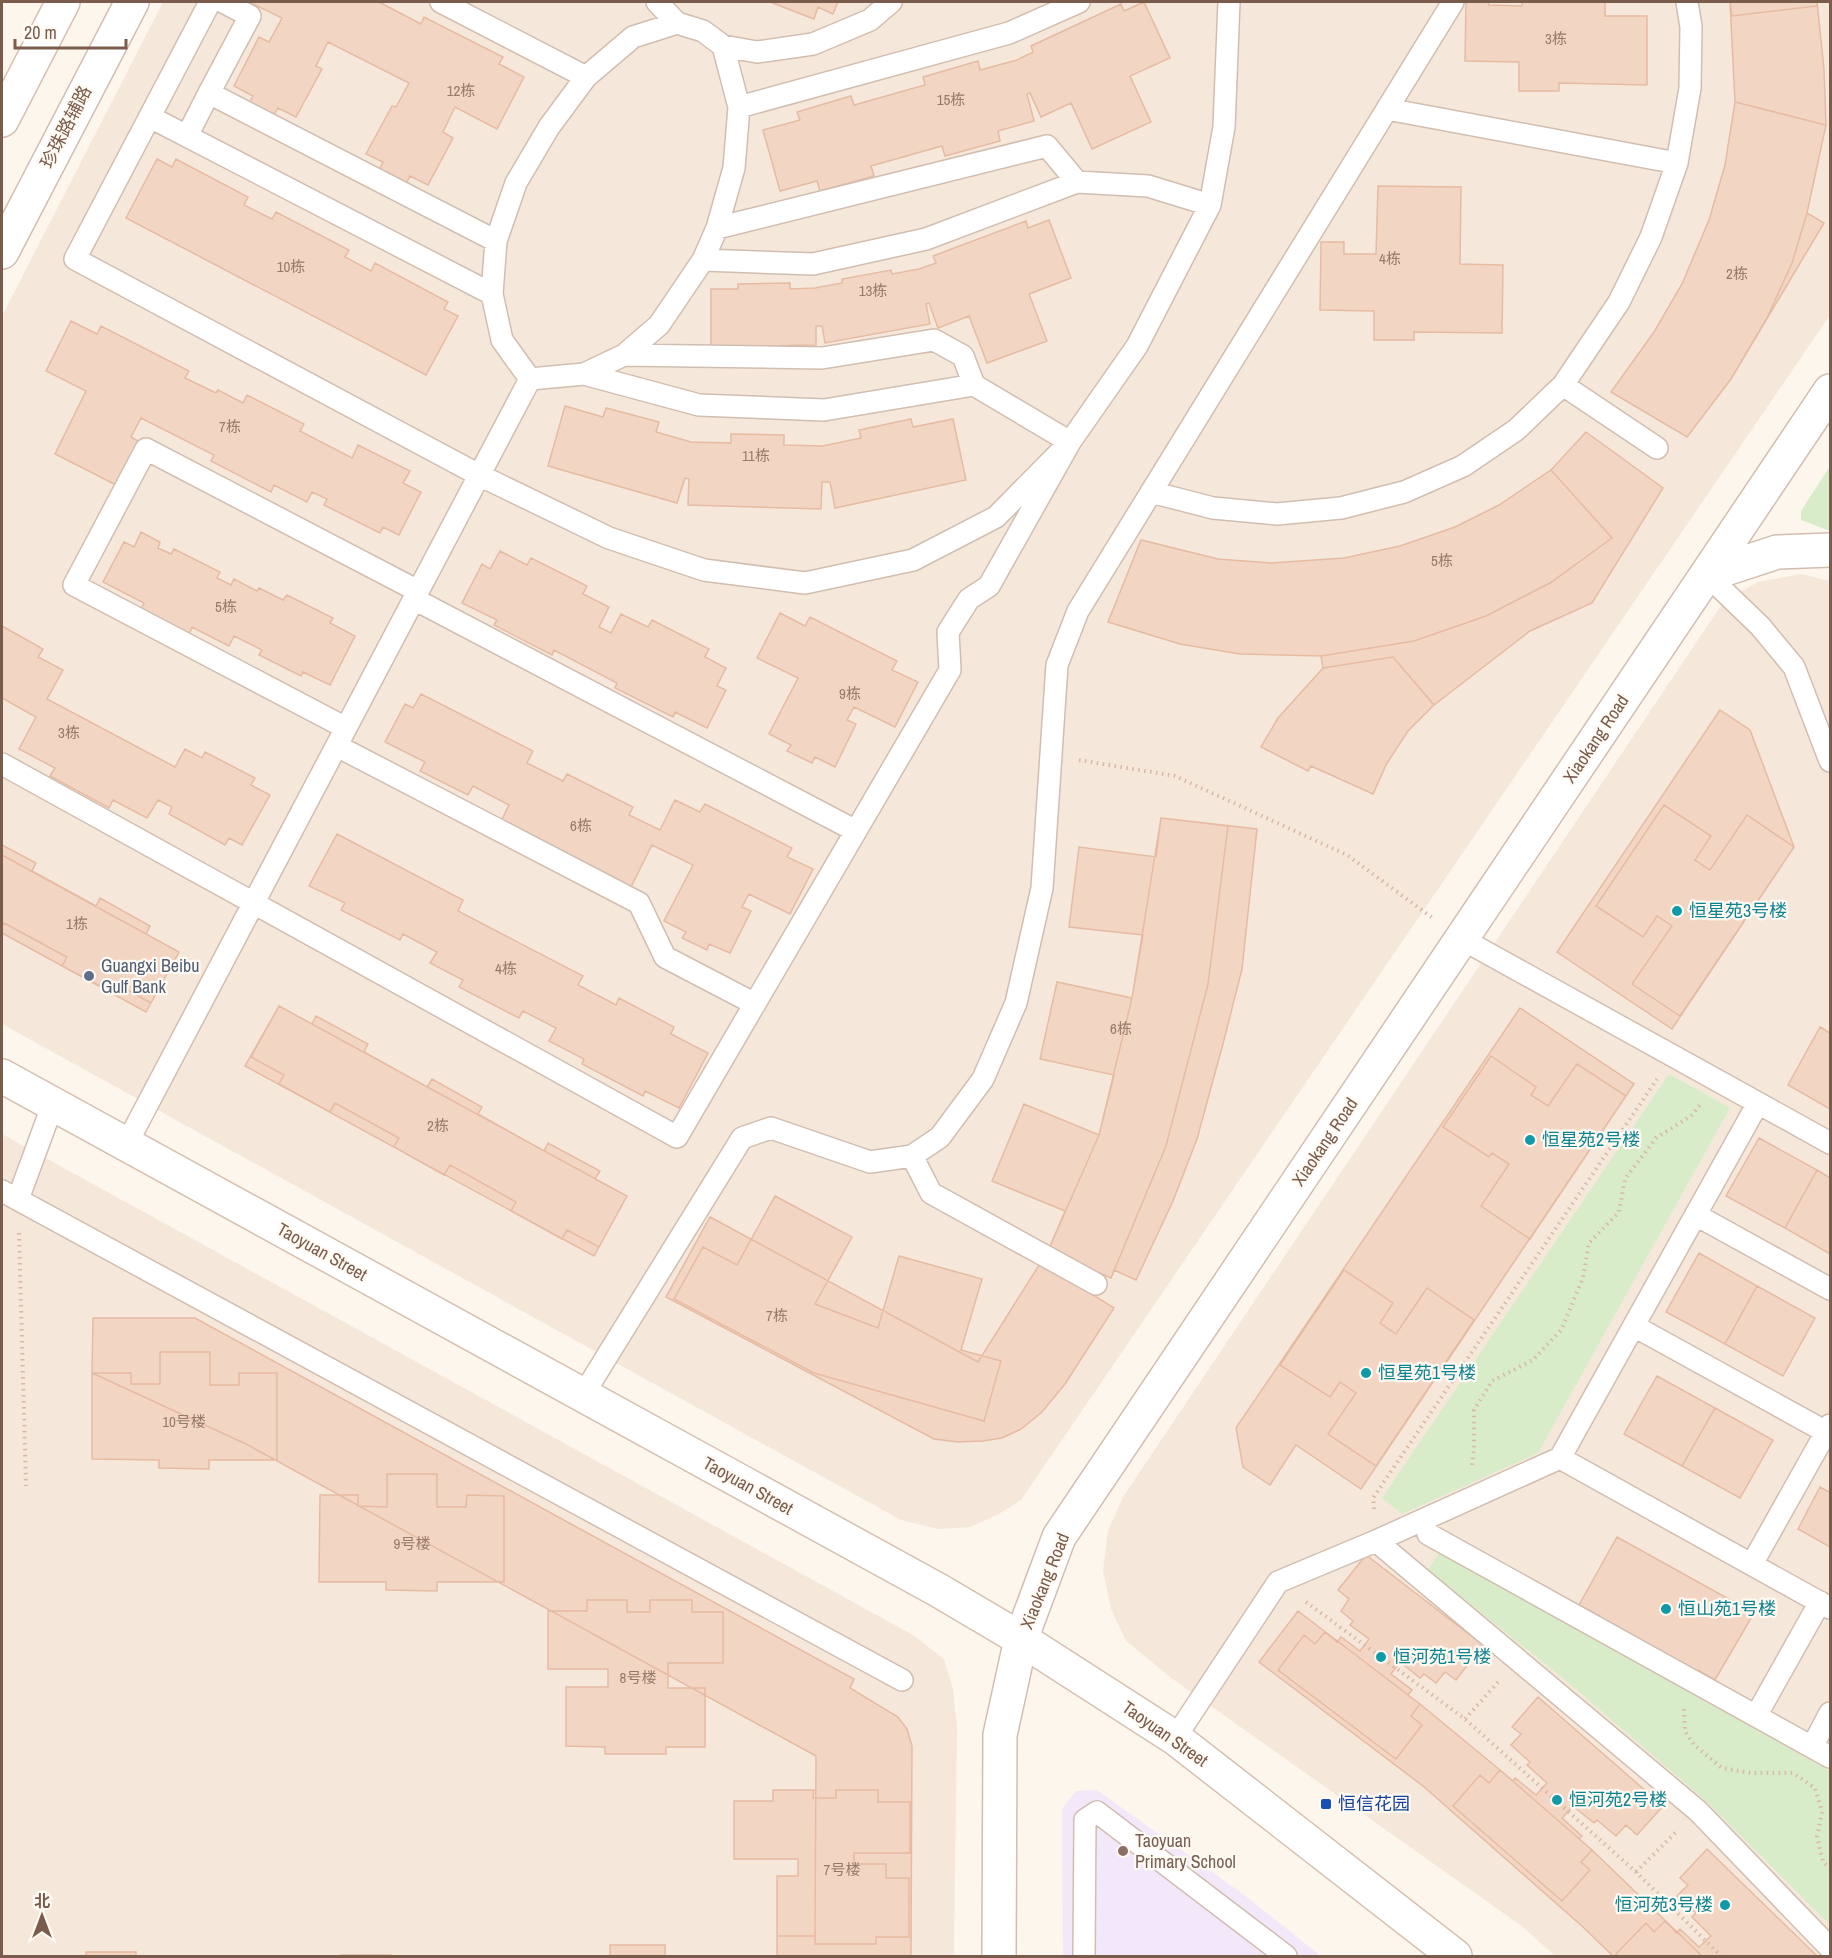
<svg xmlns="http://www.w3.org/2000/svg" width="1832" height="1958" viewBox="0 0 1832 1958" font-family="'Archivo Narrow','Noto Sans SC',sans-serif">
	<rect width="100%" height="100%" fill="#fdf6ec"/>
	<path fill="#f5e8da" d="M163 2H1830V315L1021 1500 999 1514 971 1527 938 1529 901 1520 2 1024V316Z
		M1801 574 1830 581V1956H1555L1523 1927 1174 1680 1126 1641 1111 1609 1103 1571 1108 1531 1123 1497 1724 601 1758 582Z
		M2 1134 913 1635 944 1659 953 1689 957 1728 954 1956H2Z"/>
	<path fill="#f3e8fa" d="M1097 1790 1243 1894 1321 1956H1063L1062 1809 1076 1791Z"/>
	<path fill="#d8ecc9" d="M1830 466V531L1801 520V511Z
		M1669 1074 1730 1108 1538 1453 1402 1514 1382 1498Z
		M1439 1553 1830 1771V1925L1706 1801 1570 1684 1428 1570Z"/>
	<path fill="#f3d5c3" stroke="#e6bba3" stroke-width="1.5" d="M249 2H379L421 24 424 17 503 57 499 64 524 77 497 129 455 107 443 132 453 138 428 185 410 176 406 184 379 170 383 162 366 154 392 106 396 107 409 83 328 42 316 66 322 69 296 117 278 108 274 115 249 103 253 96 234 86 259 37 269 42 282 18Z
		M770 2H838L833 14 818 7 814 19Z
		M1144 2 1170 58 1130 76 1151 122 1092 149 1071 103 1041 117 1030 93 1027 94 1034 121 998 131 1000 141 945 156 942 146 871 166 874 176 820 191 817 181 780 191 763 130 800 120 797 112 851 96 854 105 925 85 923 77 978 61 980 70 1017 60 1033 52 1031 46 1121 4 1124 11Z
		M1466 2H1489V5L1522 6V2H1605V16H1647V85L1559 83V91H1519V62L1465 61Z
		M1730 2H1817V6L1732 16Z
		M1730 2H1817L1824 69 1826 125 1807 213 1824 223 1731 379 1687 437 1611 392 1654 332 1682 284 1709 220 1725 165 1735 102Z
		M1735 102 1826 125 1807 213 1792 263 1767 318 1731 379 1687 437 1611 392 1654 332 1682 284 1709 220 1725 165Z
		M157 159 172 167 176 159 248 197 244 205 272 219 276 212 349 250 345 257 371 271 375 263 448 302 444 309 458 316 426 375 126 218Z
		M1378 186 1461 187 1460 264 1503 265 1502 333 1414 332V340H1374V311L1320 310 1321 242H1344V254H1376Z
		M1049 220 1071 278 1029 294 1047 341 987 363 969 316 938 328 929 303 926 304 930 324 825 343 822 326H816V345L711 347V289H738V284L790 283V289L815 288 842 283V279L891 270 892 274 919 269 936 263 933 256 1026 221 1028 228Z
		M71 321 97 334 101 326 189 371 185 378 216 393 218 390 243 403 247 395 304 424 300 431 352 458 358 445 410 471 403 483 421 492 399 535 383 527 380 533 324 505 327 499 312 492 307 502 274 485 271 492 211 461 214 455 141 418 131 437 138 441 116 485 55 454 86 391 46 371Z
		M565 406 603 417 606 408 659 422 656 432 691 442 731 443V434L784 435V445L823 446 861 438 859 430 911 419 913 427 953 419 966 480 835 508 830 482H822L821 509 688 505 689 479 685 478 677 503 548 466Z
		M1586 432 1663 488 1592 603 1530 631 1434 705 1393 657 1323 668 1321 656 1240 654 1180 644 1108 622 1141 540 1218 559 1271 563 1344 558 1400 546 1455 527 1499 505 1551 470Z
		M1551 470 1612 538 1550 583 1486 616 1414 641 1321 656 1240 654 1180 644 1108 622 1141 540 1218 559 1271 563 1344 558 1400 546 1455 527 1499 505Z
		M141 532 160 542 158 548 171 554 174 549 220 572 217 578 231 585 234 579 257 591 259 588 283 600 287 595 333 618 330 623 355 636 330 685 303 672 301 676 259 655 262 650 234 636 229 646 192 627 189 635 140 611 144 603 103 582 124 542 134 547Z
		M500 551 527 565 531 558 587 586 583 594 609 607 599 627 611 633 621 614 648 627 652 620 709 649 705 657 726 668 717 686 726 690 707 728 675 712 673 717 615 688 617 683 554 650 552 655 494 625 497 620 462 603 482 564 490 569Z
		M780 613 805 626 810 617 897 661 892 670 918 682 895 727 854 707 847 720 856 724 835 767 815 757 812 763 787 751 791 745 769 734 798 678 757 658Z
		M2 626 43 649 38 657 63 670 47 699 175 767 185 749 202 758 205 752 255 778 251 785 270 795 242 845 229 838 225 845 169 814 172 807 158 800 147 818 113 800 109 808 50 776 55 768 19 749 36 717 2 698Z
		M1393 657 1434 705 1408 731 1387 763 1373 794 1311 766 1308 771 1261 747 1278 718 1323 668Z
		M421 694 533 751 527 763 563 781 567 774 633 807 629 815 660 830 675 800 700 812 705 804 792 848 787 857 813 869 790 914 749 894 742 907 751 911 730 953 709 944 707 950 682 938 686 932 664 921 693 865 652 845 631 887 501 821 509 805 473 786 468 795 420 771 425 762 385 742 405 704 413 708Z
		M1720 710 1750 730 1794 847 1672 1029 1557 952Z
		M1664 805 1711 836 1695 860 1710 870 1747 815 1794 847 1680 1016 1632 984 1672 926 1657 916 1643 937 1596 906Z
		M1161 818 1228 826 1208 984 1166 1146 1111 1278 1048 1251 1065 1211 992 1181 1024 1104 1099 1135 1114 1075 1040 1059 1057 982 1132 998 1143 935 1069 927 1079 847 1156 857Z
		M1161 818 1257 829 1242 969 1224 1040 1197 1139 1173 1201 1136 1280 1114 1270 1111 1278 1048 1251 1099 1135 1132 998Z
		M337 834 463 900 458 911 583 976 578 985 616 1005 619 998 674 1027 671 1034 708 1053 679 1108 645 1091 643 1096 582 1064 584 1059 549 1041 556 1028 523 1011 519 1018 459 987 463 980 430 963 437 952 403 934 400 940 341 910 345 903 309 886Z
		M2 845 36 863 32 871 96 906 100 898 150 926 146 934 179 952 151 1003 118 985 113 993 62 966 67 957 4 923 2 927Z
		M2 855 179 952 146 1012 2 933Z
		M279 1006 627 1196 594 1256 245 1066Z
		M279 1006 312 1024 316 1016 368 1044 364 1052 427 1087 432 1079 482 1107 478 1114 544 1151 548 1143 600 1171 595 1179 627 1196 599 1247 567 1230 562 1239 511 1211 516 1202 450 1165 444 1175 394 1147 399 1138 335 1103 330 1112 279 1084 284 1075 251 1057Z
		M1520 1008 1634 1084 1361 1489 1296 1445 1270 1485 1243 1467 1236 1428Z
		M1820 1027 1830 1033V1109L1788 1085Z
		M1491 1056 1536 1087 1531 1095 1548 1106 1577 1064 1626 1096 1530 1239 1481 1206 1509 1164 1492 1153 1489 1157 1443 1127Z
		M1759 1138 1817 1170 1785 1228 1726 1196Z
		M1817 1170 1830 1178V1254L1785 1228Z
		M775 1196 852 1237 815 1304 878 1328 899 1256 982 1279 961 1350 1001 1361 984 1421 814 1373 674 1299 703 1247 737 1265Z
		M710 1217 978 1362 1041 1262 1114 1308 1065 1384 1042 1412 1021 1429 1002 1438 983 1441 958 1442 934 1439 666 1297Z
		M1699 1253 1757 1286 1725 1344 1666 1312Z
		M1344 1270 1393 1303 1380 1323 1396 1334 1427 1288 1474 1320 1376 1466 1328 1434 1356 1393 1340 1382 1330 1397 1280 1365Z
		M1757 1286 1815 1318 1783 1376 1725 1344Z
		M93 1318H195L854 1679 850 1688 898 1717 907 1729 912 1746 911 1956H777V1936H815L816 1756 246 1444 92 1373Z
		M160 1352H210V1385H239V1373H277V1460H209V1469L159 1468V1460L92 1459V1373H131V1384H160Z
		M1657 1376 1715 1408 1682 1466 1624 1434Z
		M1715 1408 1773 1440 1740 1498 1682 1466Z
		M387 1474H437V1507H466L467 1495 504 1496V1582H437V1591L386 1590V1582H319L320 1495H358V1506L387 1507Z
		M1820 1487 1829 1492 1830 1490V1547L1798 1529Z
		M1617 1537 1754 1613 1715 1680 1698 1670 1694 1677 1596 1622 1600 1616 1579 1605Z
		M1366 1555 1483 1645 1456 1680 1445 1672 1436 1683 1424 1674 1420 1678 1400 1662 1391 1674 1412 1690 1408 1695 1420 1704 1411 1716 1422 1725 1396 1759 1278 1670 1304 1635 1315 1644 1325 1632 1337 1642 1341 1637 1360 1651 1369 1639 1350 1625 1353 1621 1341 1611 1349 1599 1338 1590Z
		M587 1600H627V1612H650V1600H692V1612H723V1663H668V1688H705V1747H666V1754H605V1747L566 1746V1687H608V1669H548V1611H587Z
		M1298 1611 1420 1704 1500 1770 1592 1850 1702 1956H1613L1583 1927 1423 1786 1259 1662Z
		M1538 1697 1663 1806 1637 1835 1626 1825 1616 1836 1597 1820 1594 1823 1573 1806 1562 1818 1582 1836 1579 1839 1592 1850 1581 1862 1590 1870 1562 1901 1453 1806 1480 1775 1489 1783 1500 1770 1513 1781 1515 1778 1536 1795 1547 1783 1527 1765 1530 1762 1511 1745 1521 1734 1512 1727Z
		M773 1790H814L813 1798H836V1790H878V1802H910V1853H854V1864H886V1878H909V1937H876V1944H815V1936H777V1876H798V1859H734V1801H773Z
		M1707 1849 1817 1956H1618L1616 1954 1646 1923 1654 1932 1665 1921 1677 1933 1680 1929 1699 1947 1711 1936 1692 1917 1696 1913 1677 1896 1688 1885 1680 1878Z
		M610 1945H665V1956H610Z
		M86 1952H136V1956H86Z
		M341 1955H391V1956H341Z"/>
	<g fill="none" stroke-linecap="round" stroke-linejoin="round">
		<g stroke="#d1beb0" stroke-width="24">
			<path id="lane" d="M210 2 75 259 479 475 609 538 704 570 805 583 913 560 996 517 1070 442 1137 346 1210 205 1224 127 1229 2
				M441 2 586 77
				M657 2 677 23 703 31 723 46 757 52 813 44 870 20 891 2
				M677 23 633 37 586 77 549 127 516 183 496 241 492 294 502 340 530 379 584 374 624 355 659 325 703 260 717 228 734 168 739 107 723 46
				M209 93 250 16 223 2
				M739 107 1009 33 1079 2
				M1387 109 1677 163
				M150 117 492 294
				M187 136 209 93 496 241
				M717 228 1047 146 1077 182
				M703 260 813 264 926 239 1077 182 1148 186 1210 205
				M624 355 822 358 934 340 963 356 974 385
				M1563 385 1657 448
				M1151 492 1213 508 1277 514 1341 508 1404 492 1463 466 1516 430 1563 385 1619 302 1651 237 1677 163 1690 88 1691 27 1687 2
				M1707 575 1760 626 1794 667 1830 761
				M414 599 856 831
				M346 728 74 585 146 449 418 591
				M337 746 639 903 665 957 755 1004
				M2 764 677 1137 950 670 948 632 969 599 989 586 1070 442 974 385 824 410 699 405 584 374
				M1758 1103 1830 1143
				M126 1145 530 379
				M912 1156 931 1193 1096 1284
				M2 1191 902 1680
				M18 1199 53 1104
				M1696 1215 1830 1289
				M1634 1326 1826 1432
				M583 1395 742 1138 771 1128 870 1162 912 1156 940 1137 983 1079 1016 1003 1042 888 1057 665 1078 611 1453 2
				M1560 1458 1830 1608
				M1428 1534 1830 1757
				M1376 1541 1698 1811 1830 1948
				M1752 1564 1830 1425
				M1756 1716 1820 1602
				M1175 1738 1278 1582 1376 1541 1560 1458 1758 1103 1462 939
				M1812 1747 1830 1713
				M1084 1956 1085 1820 1097 1812 1286 1956"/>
		</g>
		<g stroke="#d1beb0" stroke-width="36">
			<path id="street" d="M2 252 132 2
				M1707 575 1777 552 1830 550
				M999 1956 1000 1735 1021 1639 1059 1537 1830 391"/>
		</g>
		<g stroke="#d6c0b0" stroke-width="36">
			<path id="secondary" d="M2 120 63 2
				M2 1076 938 1590 1021 1639 1175 1738 1455 1956"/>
		</g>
		<path stroke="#d9b8a5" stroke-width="4" stroke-dasharray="1.5 4.5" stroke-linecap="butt" d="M1079 760 1175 776 1347 855 1434 919
			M19 1233 26 1486
			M1472 1465 1474 1450V1410L1492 1381 1533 1360 1561 1330 1583 1278 1589 1243 1619 1212 1625 1179 1656 1138 1691 1116 1700 1105
			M1374 1509 1373 1498 1657 1079
			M1306 1602 1465 1719 1636 1872 1721 1956
			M1684 1709 1685 1731 1694 1745 1722 1768 1751 1773H1793L1815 1788 1822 1812 1817 1837 1823 1862 1830 1868
			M1465 1719 1498 1682
			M1636 1872 1676 1832"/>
		<use href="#lane" stroke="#fff" stroke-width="21"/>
		<use href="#street" stroke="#fff" stroke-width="33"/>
		<use href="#secondary" stroke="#fff" stroke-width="33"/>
	</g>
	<g fill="#0f9aa8" stroke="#fffaf3" stroke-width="2">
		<circle cx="1677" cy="911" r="6"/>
		<circle cx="1530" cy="1140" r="6"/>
		<circle cx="1366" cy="1373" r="6"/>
		<circle cx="1666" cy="1609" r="6"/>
		<circle cx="1381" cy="1657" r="6"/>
		<circle cx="1557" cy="1800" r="6"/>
		<circle cx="1725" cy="1905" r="6"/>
	</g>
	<circle fill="#5c6f8a" stroke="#fffaf3" stroke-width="2" cx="89" cy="976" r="6"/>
	<rect fill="#1a4fb4" stroke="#fffaf3" stroke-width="2" x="1320" y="1798" width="12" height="12" rx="3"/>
	<circle fill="#8d6e63" stroke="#fffaf3" stroke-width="2" cx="1123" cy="1851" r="6"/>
	<g text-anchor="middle" stroke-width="4.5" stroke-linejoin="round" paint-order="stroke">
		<g font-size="15" fill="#987a6a">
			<text x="1556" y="44">3栋</text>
			<text x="461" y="96">12栋</text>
			<text x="951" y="105">15栋</text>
			<text x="1390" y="264">4栋</text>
			<text x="291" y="272">10栋</text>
			<text x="1737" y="279">2栋</text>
			<text x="873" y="296">13栋</text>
			<text x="230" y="432">7栋</text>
			<text x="756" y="461">11栋</text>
			<text x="1442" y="566">5栋</text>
			<text x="226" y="612">5栋</text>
			<text x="850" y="699">9栋</text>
			<text x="69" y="738">3栋</text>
			<text x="581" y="831">6栋</text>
			<text x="77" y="929">1栋</text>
			<text x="506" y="974">4栋</text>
			<text x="1121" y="1034">6栋</text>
			<text x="438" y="1131">2栋</text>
			<text x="777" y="1321">7栋</text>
			<text x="184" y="1427">10号楼</text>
			<text x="412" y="1549">9号楼</text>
			<text x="638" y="1683">8号楼</text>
			<text x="842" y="1875">7号楼</text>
		</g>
		<g font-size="18" fill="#7a5c4d" stroke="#fffaf3">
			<text transform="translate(66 127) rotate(-63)" y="6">珍珠路辅路</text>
			<text transform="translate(1596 739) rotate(-56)" y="6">Xiaokang Road</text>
			<text transform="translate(1325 1142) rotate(-56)" y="6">Xiaokang Road</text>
			<text transform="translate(322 1252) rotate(29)" y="6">Taoyuan Street</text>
			<text transform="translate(748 1486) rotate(29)" y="6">Taoyuan Street</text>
			<text transform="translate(1045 1581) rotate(-68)" y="6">Xiaokang Road</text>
			<text transform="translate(1165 1734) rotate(35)" y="6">Taoyuan Street</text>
		</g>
		<g font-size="18" fill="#0d838f" stroke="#fffaf3" text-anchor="start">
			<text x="1689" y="917">恒星苑3号楼</text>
			<text x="1542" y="1146">恒星苑2号楼</text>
			<text x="1378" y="1379">恒星苑1号楼</text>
			<text x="1678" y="1615">恒山苑1号楼</text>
			<text x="1393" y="1663">恒河苑1号楼</text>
			<text x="1569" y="1806">恒河苑2号楼</text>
			<text x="1713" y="1911" text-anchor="end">恒河苑3号楼</text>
		</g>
		<g font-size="18" fill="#4e5e75" stroke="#fffaf3" text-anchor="start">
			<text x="101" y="972">Guangxi Beibu<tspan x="101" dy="21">Gulf Bank</tspan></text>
		</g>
		<g font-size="18" fill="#164399" stroke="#fffaf3" text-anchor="start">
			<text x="1338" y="1810">恒信花园</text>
		</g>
		<g font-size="18" fill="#785e54" stroke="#fffaf3" text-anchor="start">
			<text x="1135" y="1847">Taoyuan<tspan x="1135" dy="21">Primary School</tspan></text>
		</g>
	</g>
	<rect width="1832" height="1958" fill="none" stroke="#7a5c4d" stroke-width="6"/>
	<g transform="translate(42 1916)" stroke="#fffaf3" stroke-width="4.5" paint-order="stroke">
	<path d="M0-4.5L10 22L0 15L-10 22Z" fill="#7a5c4d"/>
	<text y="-9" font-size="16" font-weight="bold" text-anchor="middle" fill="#7a5c4d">北</text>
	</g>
	<path d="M15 39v9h111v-9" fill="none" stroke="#7a5c4d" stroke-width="3"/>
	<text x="24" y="39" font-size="18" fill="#7a5c4d" stroke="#fffaf3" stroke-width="4.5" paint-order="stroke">20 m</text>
</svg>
